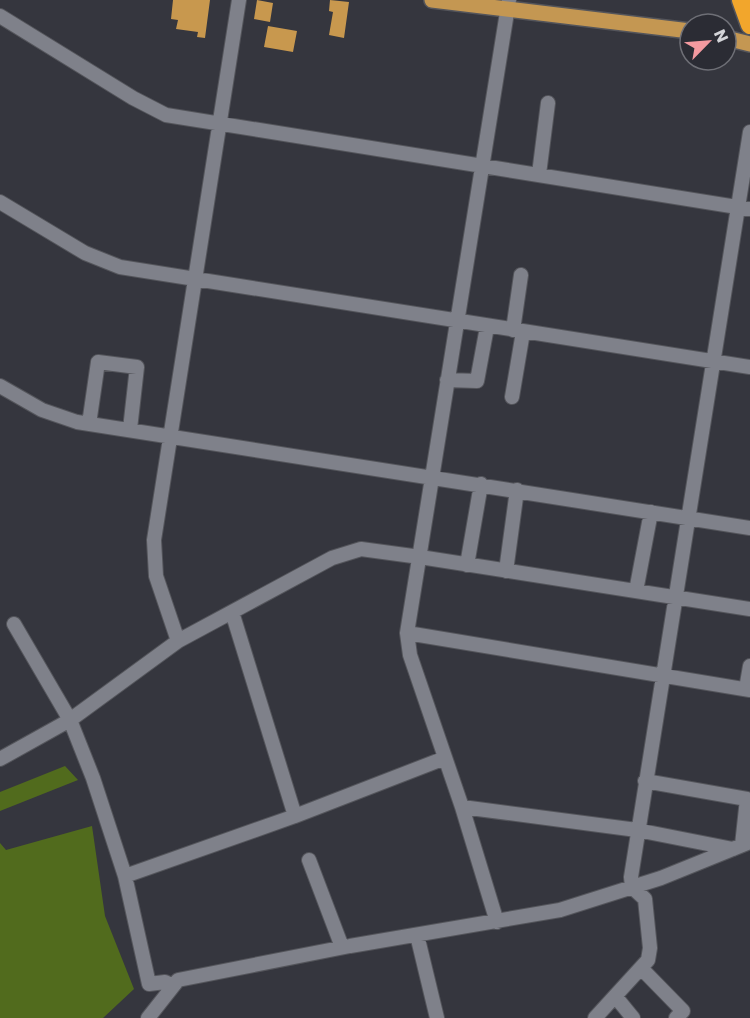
<svg xmlns="http://www.w3.org/2000/svg" width="750" height="1018" viewBox="0 0 750 1018" font-family="Poppins,sans-serif">
	<rect width="100%" height="100%" fill="#35363e"/>
	<path fill="#516b1d" d="M65 766 78 780 0 811V792Z
		M92 826 105 916 134 989 103 1018H0V843L6 850Z"/>
	<path fill="#c8984e" d="M173 0H210L205 38 197 37 198 32 176 29 178 20 171 19Z
		M257 0 273 3 270 22 254 19Z
		M330 0 349 2 344 38 329 35 333 12 329 11Z
		M268 26 297 31 293 52 264 47Z"/>
	<g fill="none" stroke-linecap="round" stroke-linejoin="round">
		<g stroke="#54555b" stroke-width="16">
			<path id="minor" d="M0 16 133 98 166 115 750 209
				M539 174 548 103
				M0 202 85 253 120 267 750 367
				M513 330 521 275
				M447 380 477 381 487 327
				M0 386 42 410 77 422 750 528
				M512 397 523 332
				M89 424 98 362 137 367 130 429
				M467 565 481 484
				M506 571 517 490
				M636 591 651 512
				M232 612 295 816
				M14 624 70 720 93 778 125 876 149 984 165 982 171 985
				M407 633 750 690
				M178 641 156 576 154 540 239 0
				M746 689 750 666
				M0 759 70 720 178 641 332 558 361 549 420 557 750 609
				M645 781 747 799 742 845
				M462 807 637 830 733 849
				M309 860 342 947
				M125 876 295 816 445 758
				M497 922 462 807 410 655 407 633 509 0
				M417 935 437 1018
				M641 968 683 1011 676 1018
				M615 996 633 1018
				M148 1018 178 980 350 946 560 910 661 878 750 842
				M595 1018 648 960 650 948 645 899 632 887 631 877 750 132"/>
		</g>
		<g stroke="#54555b" stroke-width="18">
			<path id="major" d="M432 0 690 31
				M726 38 750 44"/>
		</g>
		<g stroke="#54555b" stroke-width="21">
			<path id="highway" d="M741 0 750 25"/>
		</g>
		<use href="#minor" stroke="#7f818a" stroke-width="14"/>
		<use href="#major" stroke="#c49752" stroke-width="15"/>
		<use href="#highway" stroke="#f2a62c" stroke-width="18"/>
	</g>
	<g transform="translate(708 42) rotate(65)"><circle r="28" fill="#2b2c34" stroke="#6e6f76" stroke-width="1.5"/>
	<path d="M0-4.5L10 22L0 15L-10 22Z" fill="#f49aa0"/>
	<text y="-9" font-size="16" font-weight="bold" text-anchor="middle" fill="#d3d4d8">N</text>
	</g>
</svg>
